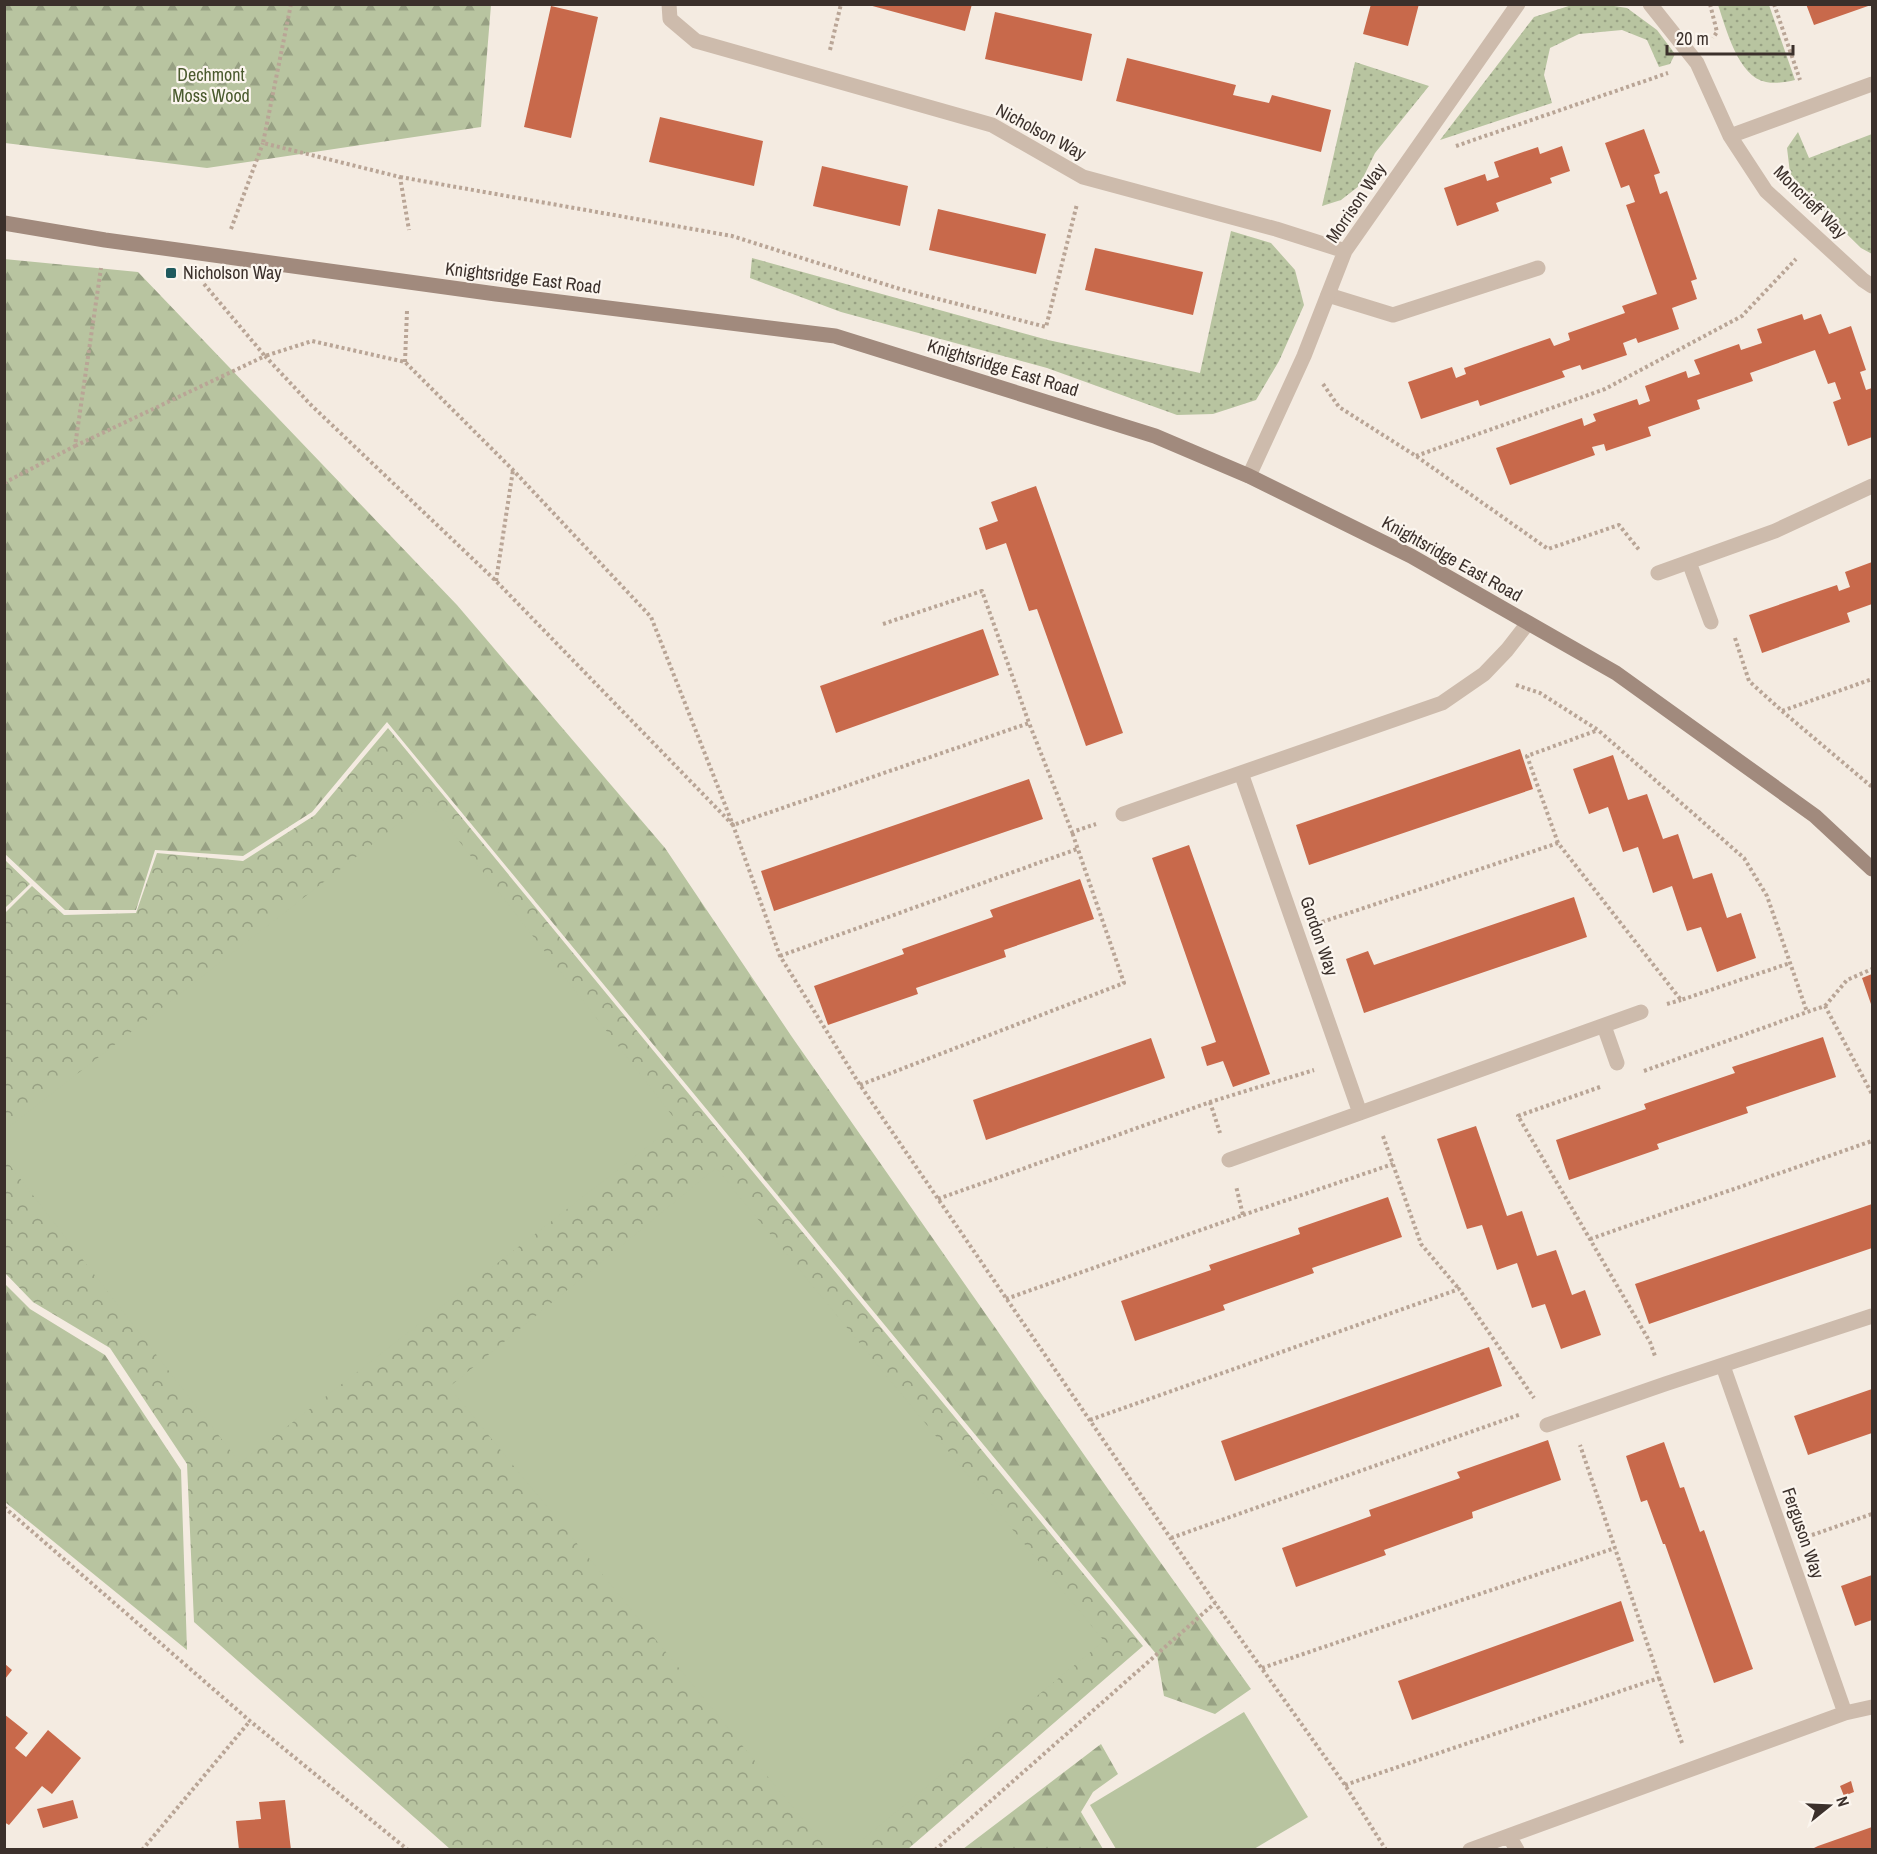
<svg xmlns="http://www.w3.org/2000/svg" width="1877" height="1854" viewBox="0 0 1877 1854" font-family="'Archivo Narrow',sans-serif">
	<defs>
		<pattern id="grass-dots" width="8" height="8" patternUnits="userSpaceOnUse" patternTransform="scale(1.5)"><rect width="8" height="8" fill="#b8c4a0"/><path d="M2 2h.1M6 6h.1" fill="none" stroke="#97a083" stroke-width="1.8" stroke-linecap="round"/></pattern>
		<pattern id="forest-firs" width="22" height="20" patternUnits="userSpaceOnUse" patternTransform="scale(1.5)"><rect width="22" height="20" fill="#b8c4a0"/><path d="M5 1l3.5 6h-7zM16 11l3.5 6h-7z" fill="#97a083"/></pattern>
		<pattern id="park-crowns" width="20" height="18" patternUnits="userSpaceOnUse" patternTransform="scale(1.5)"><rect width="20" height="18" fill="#b8c4a0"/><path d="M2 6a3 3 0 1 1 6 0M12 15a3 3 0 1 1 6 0" fill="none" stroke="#97a083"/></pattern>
	</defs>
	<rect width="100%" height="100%" fill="#f4ebe1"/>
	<path fill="url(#grass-dots)" d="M1601 4 1627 8 1657 30 1675 54 1670 64 1659 67 1647 40 1622 30 1579 34 1550 48 1544 75 1552 103 1440 140 1534 17 1572 5Z
		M1718 5H1769L1795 80C1786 82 1776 84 1766 82 1738 77 1726 28 1718 5Z
		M1355 62 1429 86 1375 153 1359 186 1341 200 1322 206Z
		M1798 132 1809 158 1872 134V254L1861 248 1808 196 1790 173 1787 148Z
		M1231 231 1271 243 1295 270 1304 305 1279 361 1256 400 1213 414 1177 415 1047 368 841 312 750 278 752 258 1048 340 1200 373Z"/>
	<path fill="url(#forest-firs)" d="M5 4 491 5 481 127 207 168 5 143Z
		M4 259 138 272 457 605 665 848 792 1037 1108 1489 1251 1689 1215 1714 1164 1696 1157 1655 387 722 312 812 243 856 155 850 136 910H65L5 854Z
		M4 1283 30 1309 105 1355 181 1470 187 1650 5 1502Z
		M1101 1744 1118 1774 1093 1792 1081 1812 1103 1849H963Z"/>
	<path fill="url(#park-crowns)" d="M388 728 1143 1646 908 1849H450L194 1622 187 1464 110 1348 33 1302 5 1273V913L32 886 64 915 136 913 157 853 243 861 315 815Z
		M5 860 30 884 5 908H4Z"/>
	<path fill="#b8c4a0" d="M428 801 678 1123 240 1463 5 1159V1130Z
		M716 1168 1104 1641 851 1849H827L449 1387Z
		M1244 1712 1308 1817 1254 1849H1116L1090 1805Z"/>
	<path fill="#c8694b" d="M865 4H972L965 31Z
		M1371 4H1419L1408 46 1363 34Z
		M1806 4H1871V5L1814 25Z
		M551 6 598 17 571 138 524 127Z
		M995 12 1092 34 1082 81 985 59Z
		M1127 58 1236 85 1233 95 1269 103 1272 95 1331 110 1321 152 1116 101Z
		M660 117 763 141 754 186 649 162Z
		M1644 129 1660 173 1654 175 1660 194 1667 191 1697 279 1691 281 1697 299 1672 308 1679 329 1638 343 1636 338 1623 343 1627 355 1582 370 1580 365 1562 371 1565 377 1480 406 1478 400 1421 419 1408 382 1452 367 1456 378 1466 374 1464 368 1550 338 1554 346 1570 340 1568 333 1625 313 1622 306 1657 294 1626 205 1635 202 1629 185 1621 188 1605 143Z
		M1562 146 1570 171 1550 178 1552 183 1496 203 1499 211 1457 226 1444 188 1485 174 1487 181 1499 177 1494 162 1538 147 1540 154Z
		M822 166 908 186 900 226 813 206Z
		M938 209 1046 234 1036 274 929 250Z
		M1095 248 1203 272 1193 315 1085 290Z
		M1802 314 1804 320 1821 314 1829 334 1851 326 1866 370 1860 372 1866 390 1872 388V437L1848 446 1833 402 1841 399 1835 382 1828 384 1815 350 1750 373 1753 381 1697 400 1700 409 1648 427 1651 436 1606 451 1604 444 1592 447 1595 455 1510 485 1496 448 1582 418 1584 426 1596 421 1593 414 1637 399 1639 405 1650 401 1645 386 1686 371 1688 378 1700 374 1694 360 1739 344 1741 350 1762 343 1757 329Z
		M1036 486 1123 733 1086 746 1037 609 1029 611 1006 543 986 550 979 528 998 521 991 502Z
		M1872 562V604L1847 613 1850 622 1762 653 1749 615 1837 585 1839 591 1850 587 1845 572Z
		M983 629 999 675 836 733 820 686Z
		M1520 749 1533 789 1309 865 1296 825Z
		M1613 755 1628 800 1647 794 1663 839 1678 834 1693 879 1712 873 1727 918 1741 913 1756 958 1717 972 1701 927 1687 931 1672 886 1653 893 1638 847 1623 852 1608 807 1589 814 1573 769Z
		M1029 779 1043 819 774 911 761 871Z
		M1189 845 1270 1074 1233 1087 1223 1061 1207 1066 1201 1047 1216 1042 1152 858Z
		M1080 879 1094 919 1004 950 1006 957 916 988 918 994 828 1025 814 986 904 954 902 949 993 917 990 910Z
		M1574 897 1587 937 1364 1013 1346 959 1368 951 1374 965Z
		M1872 974V1007L1862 978Z
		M1823 1037 1836 1077 1746 1107 1748 1113 1657 1144 1659 1149 1569 1180 1556 1140 1646 1109 1644 1104 1735 1073 1732 1067Z
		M1151 1038 1165 1078 986 1140 973 1100Z
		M1476 1126 1507 1216 1522 1211 1537 1256 1556 1250 1572 1295 1585 1290 1601 1335 1561 1349 1545 1304 1532 1308 1517 1263 1497 1270 1482 1225 1467 1229 1437 1139Z
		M1388 1197 1402 1237 1312 1268 1314 1273 1223 1305 1225 1310 1135 1341 1121 1301 1211 1270 1209 1265 1300 1234 1298 1228Z
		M1872 1204V1248L1649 1324 1635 1284Z
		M1489 1347 1502 1386 1235 1481 1221 1441Z
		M1872 1389V1433L1808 1455 1794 1416Z
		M1548 1440 1561 1480 1472 1512 1473 1518 1384 1550 1386 1555 1296 1587 1282 1548 1371 1516 1369 1510 1460 1478 1457 1472Z
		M1664 1442 1680 1488 1684 1487 1700 1532 1704 1530 1753 1669 1714 1683 1665 1544H1663L1647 1500 1641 1502 1626 1456Z
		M1872 1575V1620L1855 1626 1841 1586Z
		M1621 1601 1634 1641 1412 1720 1398 1681Z
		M5 1664 12 1670 5 1679Z
		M4 1714 28 1733 15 1748 26 1757 48 1730 81 1758 52 1794 42 1786 9 1825 4 1822Z
		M1851 1781 1854 1792 1844 1796 1840 1786Z
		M73 1800 78 1818 43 1828 37 1809Z
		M285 1800 291 1850H239L236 1821 261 1819 259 1802Z
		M1872 1827V1850H1810L1818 1846Z"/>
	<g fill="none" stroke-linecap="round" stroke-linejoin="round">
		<path stroke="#b9a596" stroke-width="4" stroke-dasharray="3 3" stroke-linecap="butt" d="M291 4 263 143 400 177 409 230
			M1710 4 1717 32 1713 38
			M1774 4 1800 80
			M830 50 841 4
			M1456 146 1668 73
			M400 177 732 236 900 289 1046 327 1077 204
			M231 229 263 143
			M204 284 265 356 312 341 405 362 513 470 651 617 733 825 780 956 860 1085 1215 1603 1345 1785 1386 1850
			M405 362 407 311
			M1323 384 1339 407 1416 456 1548 549 1619 525 1640 551
			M75 446 265 356 311 405 496 581 733 825 1029 723 1072 832 1096 824
			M1416 456 1605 389 1742 316 1796 259
			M4 483 75 446 101 268
			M496 581 513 470
			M883 624 982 591 1029 723
			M1735 638 1749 681 1782 711 1872 679
			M1516 685 1540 693 1598 730 1744 858 1767 896 1807 1012 1825 1006 1872 1094
			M1782 711 1872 787
			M1558 843 1527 756 1598 730
			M1322 922 1558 843 1681 1000 1790 963
			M780 956 1077 849
			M1667 1004 1681 1000
			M1825 1006 1847 980 1872 969
			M1644 1071 1807 1012
			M860 1085 1124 983 1072 832
			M1600 1087 1518 1116 1650 1342 1655 1356
			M1210 1102 1220 1133
			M1383 1136 1421 1244 1459 1289
			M938 1199 1210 1102 1314 1070
			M1243 1215 1393 1164
			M1590 1239 1872 1141
			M1006 1299 1243 1215 1236 1186
			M1090 1420 1459 1289 1534 1398
			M4 1507 250 1721 408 1850
			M1812 1535 1872 1514
			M1171 1538 1521 1414
			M1262 1668 1615 1548
			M1659 1678 1682 1743
			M1345 1785 1659 1678 1580 1445
			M142 1850 250 1721
			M935 1850 1215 1603"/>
		<path stroke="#cdbbac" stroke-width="15" d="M1328 295 1393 315 1538 268"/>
		<path stroke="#cdbbac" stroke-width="15" d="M669 4 670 19 696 41 992 125 1083 177 1276 229 1345 251
			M1650 4 1697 63 1730 136 1766 191 1863 280 1872 286
			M1730 136 1872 84
			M1249 476 1304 356 1345 251 1518 4
			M1689 562 1711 622
			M1658 573 1775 531 1872 486
			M1241 773 1360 1113 1641 1012
			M1123 814 1442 703 1484 674 1507 650 1528 623
			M1604 1026 1617 1063
			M1229 1160 1360 1113
			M1723 1366 1845 1713
			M1547 1425 1665 1384 1872 1316
			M1509 1836 1517 1850
			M1470 1850 1845 1713 1872 1707"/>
		<path stroke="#a18a7d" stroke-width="15" d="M4 223 105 240 496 294 835 336 1155 436 1249 476 1411 556 1616 673 1815 816 1872 869"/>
	</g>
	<rect fill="#1f5a5e" stroke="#fbf5ee" stroke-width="2" x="165" y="267" width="12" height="12" rx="3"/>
	<g text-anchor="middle" stroke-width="4.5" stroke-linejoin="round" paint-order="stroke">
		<g font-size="18" fill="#4a5a2e" stroke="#fbf5ee">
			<text x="211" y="81">Dechmont<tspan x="211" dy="21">Moss Wood</tspan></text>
		</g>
		<g font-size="18" fill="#3b302b" stroke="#fbf5ee">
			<text transform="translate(1041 132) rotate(28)" y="6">Nicholson Way</text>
			<text transform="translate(1810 202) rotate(45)" y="6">Moncrieff Way</text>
			<text transform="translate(1356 203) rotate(-56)" y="6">Morrison Way</text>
			<text transform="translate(523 278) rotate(7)" y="6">Knightsridge East Road</text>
			<text transform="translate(1003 368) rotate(17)" y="6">Knightsridge East Road</text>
			<text transform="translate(1452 559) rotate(29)" y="6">Knightsridge East Road</text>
			<text transform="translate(1319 936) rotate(71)" y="6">Gordon Way</text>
			<text transform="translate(1803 1533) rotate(71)" y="6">Ferguson Way</text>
		</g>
		<g font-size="18" fill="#3b302b" stroke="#fbf5ee" text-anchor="start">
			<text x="183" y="279">Nicholson Way</text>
		</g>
	</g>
	<rect width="1877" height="1854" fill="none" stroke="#3b302b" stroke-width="12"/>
	<g transform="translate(1829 1806) rotate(72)" stroke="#fbf5ee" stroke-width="4.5" paint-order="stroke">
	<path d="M0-4.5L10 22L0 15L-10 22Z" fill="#3b302b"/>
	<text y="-9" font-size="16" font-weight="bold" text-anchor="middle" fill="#3b302b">N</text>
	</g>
	<path d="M1667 45v9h126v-9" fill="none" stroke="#3b302b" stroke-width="3"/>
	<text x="1676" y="45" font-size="18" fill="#3b302b" stroke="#fbf5ee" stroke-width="4.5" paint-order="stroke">20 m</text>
</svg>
